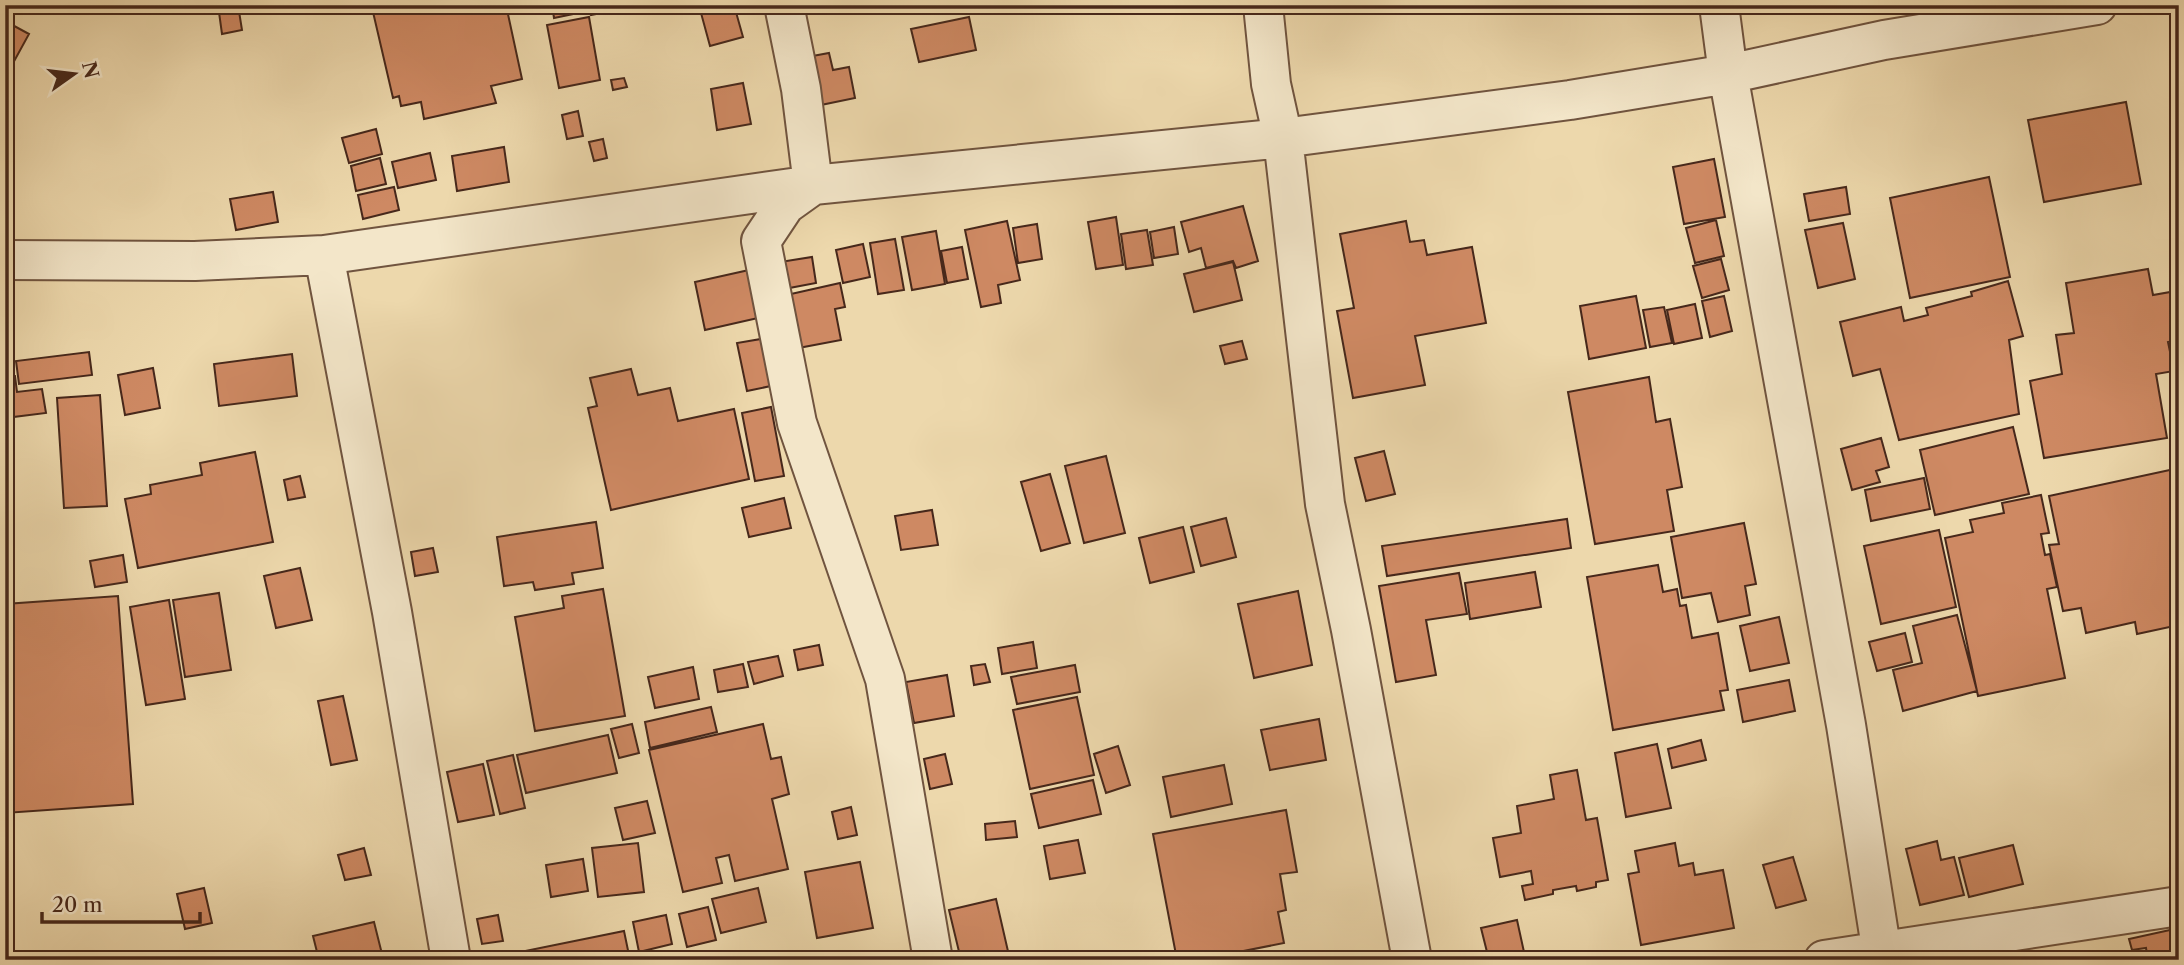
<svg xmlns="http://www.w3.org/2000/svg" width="2184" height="965" viewBox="0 0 2184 965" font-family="'Libre Caslon Text',serif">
	<rect width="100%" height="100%" fill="#edd8ac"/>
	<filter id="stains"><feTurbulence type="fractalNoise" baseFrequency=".00286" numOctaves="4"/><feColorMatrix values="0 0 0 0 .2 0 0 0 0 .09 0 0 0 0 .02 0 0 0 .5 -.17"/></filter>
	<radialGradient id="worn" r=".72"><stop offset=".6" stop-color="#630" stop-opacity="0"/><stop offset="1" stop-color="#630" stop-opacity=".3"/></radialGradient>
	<path fill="#ce8963" stroke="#47281b" stroke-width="2" d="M218 5H238L242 30 222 34Z
		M506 5 522 79 491 86 496 103 424 119 421 102 401 106 399 96 393 98 373 12 402 5Z
		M552 5H581L583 12 554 18Z
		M589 5H640L591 15Z
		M728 5H734L743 37 710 46 701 13Z
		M589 17 600 80 559 88 547 25Z
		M969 17 976 50 919 62 911 29Z
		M5 21 29 34 6 76H5Z
		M829 53 833 70 849 67 855 98 816 106 807 57Z
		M624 78 627 87 613 90 611 80Z
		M743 83 751 124 717 130 711 89Z
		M2126 102 2141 184 2044 202 2028 120Z
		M578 111 583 136 567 139 562 115Z
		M376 129 382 154 349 163 342 138Z
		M603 139 607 158 594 161 589 142Z
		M504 147 509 182 457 191 452 156Z
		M430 153 436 180 398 188 392 162Z
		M380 158 386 184 356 191 351 166Z
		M1714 159 1725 217 1684 224 1673 167Z
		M1989 177 2010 277 1910 298 1890 198Z
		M394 187 399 210 363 219 358 195Z
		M1846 187 1850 214 1809 221 1804 194Z
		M273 192 278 222 236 230 230 199Z
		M1243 206 1258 261 1236 268 1233 261 1206 268 1201 248 1189 252 1181 222Z
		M1116 217 1123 265 1096 269 1088 222Z
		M1716 220 1724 256 1695 263 1686 228Z
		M1007 221 1020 280 998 285 1001 303 981 307 965 230Z
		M1406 221 1410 242 1424 240 1427 255 1472 247 1486 323 1415 336 1425 385 1353 398 1337 311 1354 308 1340 234Z
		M1843 223 1855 279 1818 288 1805 230Z
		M1037 224 1042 259 1018 263 1013 228Z
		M1174 227 1178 254 1154 258 1150 232Z
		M1147 230 1153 265 1126 269 1121 234Z
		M936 231 945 284 912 290 902 237Z
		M895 239 904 290 878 294 870 243Z
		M863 244 870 277 843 283 836 250Z
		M962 247 968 279 947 283 941 251Z
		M812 257 816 283 784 289 780 262Z
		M1721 259 1729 290 1702 298 1693 266Z
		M1233 262 1242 300 1194 312 1184 274Z
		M2148 269 2153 295 2176 291 2179 306V340L2168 342 2174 371 2156 374 2167 438 2044 458 2030 381 2062 374 2056 335 2074 333 2066 283Z
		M749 270 758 318 705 330 695 282Z
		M2008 281 2023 336 2009 340 2019 414 1899 440 1880 369 1853 376 1840 322 1901 307 1904 321 1928 315 1926 308 1972 296 1971 292Z
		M840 283 845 307 835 309 841 340 793 349 782 296Z
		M1636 296 1646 348 1589 359 1580 306Z
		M1724 296 1732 331 1710 337 1702 301Z
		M1695 304 1702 338 1674 344 1667 310Z
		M1664 307 1672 343 1650 347 1643 310Z
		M761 339 771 386 747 391 737 343Z
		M1242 341 1247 359 1225 364 1220 346Z
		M89 352 92 375 19 384 16 361Z
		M292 354 297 396 219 406 214 364Z
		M153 368 160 408 125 415 118 375Z
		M631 369 638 395 670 388 678 421 734 409 749 479 611 510 588 408 597 406 590 378Z
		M15 376 17 392 42 389 46 413 5 418V377Z
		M1649 377 1656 422 1670 419 1682 487 1667 490 1674 531 1595 544 1568 392Z
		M100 395 107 506 64 508 57 398Z
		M771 407 784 476 755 481 742 413Z
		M2013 427 2029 494 1935 515 1920 450Z
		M1881 438 1889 467 1876 471 1880 482 1852 490 1841 449Z
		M1384 451 1395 494 1366 501 1355 458Z
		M255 452 273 542 138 568 125 499 151 494 150 485 202 475 200 463Z
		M1106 456 1125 533 1084 543 1065 466Z
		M2179 468V625L2137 634 2135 622 2086 633 2081 608 2063 611 2049 545 2059 544 2049 496Z
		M1050 474 1070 543 1041 551 1021 482Z
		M300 476 305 497 288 500 284 480Z
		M1924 478 1930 509 1871 521 1865 490Z
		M2041 495 2049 533 2041 534 2045 555 2050 554 2057 587 2047 589 2065 678 1978 696 1945 538 1973 532 1970 520 2004 513 2002 503Z
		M784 498 791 528 749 537 742 508Z
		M932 510 938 545 901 550 895 516Z
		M1226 518 1236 557 1201 566 1191 527Z
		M1567 519 1571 548 1387 576 1382 546Z
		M596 522 603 568 572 573 574 584 535 590 533 582 504 586 497 537Z
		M1744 523 1756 584 1745 586 1750 615 1718 622 1711 593 1682 598 1671 537Z
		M1183 527 1194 572 1150 583 1139 538Z
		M1939 530 1956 607 1881 624 1864 546Z
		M433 548 438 572 415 576 411 552Z
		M123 555 127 582 95 587 90 561Z
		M1658 565 1663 592 1677 589 1680 606 1686 605 1692 638 1718 633 1728 690 1720 691 1724 710 1613 730 1587 577Z
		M300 568 312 620 276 628 264 576Z
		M1535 572 1541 607 1470 619 1465 583Z
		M1459 573 1467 614 1426 620 1436 675 1396 682 1379 586Z
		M603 589 625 716 535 731 515 617 564 608 562 596Z
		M1298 591 1312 665 1254 678 1238 604Z
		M219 593 231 670 185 677 173 600Z
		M118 596 133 804 5 813V604Z
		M169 600 185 699 146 705 130 607Z
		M1957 615 1977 691 1903 711 1893 670 1922 663 1913 626Z
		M1779 617 1789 663 1750 671 1740 626Z
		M1905 633 1912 662 1877 671 1869 642Z
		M1033 642 1037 668 1002 674 998 648Z
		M819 645 823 665 798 670 794 650Z
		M778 656 783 676 754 684 748 662Z
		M743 664 748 687 718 692 714 670Z
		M985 664 990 682 974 685 971 666Z
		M1075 665 1080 692 1017 704 1011 677Z
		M693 667 699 699 655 708 648 677Z
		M947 675 954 716 914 723 906 682Z
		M1789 680 1795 711 1743 722 1737 690Z
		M343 696 357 760 331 765 318 701Z
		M1077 697 1094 775 1030 789 1013 710Z
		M711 707 717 732 650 748 645 722Z
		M1319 719 1326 760 1270 770 1261 730Z
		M632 724 639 753 619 758 611 729Z
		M763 724 771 759 781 757 789 794 772 799 788 869 735 881 729 855 716 858 722 883 683 892 649 750Z
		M608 735 617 773 526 793 517 755Z
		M1701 740 1706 760 1672 768 1668 749Z
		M1657 744 1671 808 1626 817 1615 753Z
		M1118 746 1130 785 1106 793 1094 754Z
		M945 754 952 784 930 789 924 759Z
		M513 755 525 808 500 814 487 761Z
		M483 764 494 815 458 822 447 772Z
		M1224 765 1232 804 1171 817 1163 777Z
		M1577 770 1586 820 1597 818 1608 880 1596 882V887L1577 891 1576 886 1553 890V894L1525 900 1522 886 1533 884 1531 871 1500 877 1493 838 1521 833 1517 806 1554 799 1550 775Z
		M1093 780 1101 814 1039 828 1031 794Z
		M647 801 655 833 623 840 615 808Z
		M851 807 857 835 838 839 832 812Z
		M1286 810 1297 872 1280 874 1286 910 1278 912 1284 943 1198 960H1177L1153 834Z
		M1015 821 1017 837 986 840 985 824Z
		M1078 840 1085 873 1050 879 1044 846Z
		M1937 841 1941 860 1954 857 1964 895 1920 905 1906 849Z
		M638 843 644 892 598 897 592 848Z
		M1675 843 1679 866 1693 863 1695 875 1723 870 1734 928 1641 945 1628 874 1639 872 1635 851Z
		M2013 845 2023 884 1969 897 1959 858Z
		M364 848 371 875 345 880 338 855Z
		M1793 857 1806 900 1776 908 1763 865Z
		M583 859 588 891 551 897 546 865Z
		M860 862 873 928 817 938 805 872Z
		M204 888 212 923 185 929 177 894Z
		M758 888 766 922 721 933 712 899Z
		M996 899 1010 960H961L949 910Z
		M708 907 716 940 687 947 679 914Z
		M498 915 503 941 482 944 477 919Z
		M666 915 672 944 639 952 633 922Z
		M1517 920 1524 952 1489 960 1481 928Z
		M374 922 383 958 319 960 313 936Z
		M2179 928V954L2148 960 2146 948 2132 950 2129 939Z
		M624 931 630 960H487L486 959Z"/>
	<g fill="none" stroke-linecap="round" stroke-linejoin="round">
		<g stroke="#70543f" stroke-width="42">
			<path id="street" d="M784 5 801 89 813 185 785 205 761 241 797 423 885 679 933 960
				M1263 5 1271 84 1283 138 1325 504 1351 630 1412 960
				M1719 5 1728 74 1846 725 1883 960
				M324 255 392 612 451 960
				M5 260 195 261 324 255 813 185 1283 138 1570 100 1728 74 1884 40 2097 5
				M1824 960 2179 906"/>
		</g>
		<use href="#street" stroke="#f3e6c9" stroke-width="38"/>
	</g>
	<rect width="2184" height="965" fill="none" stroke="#edd8ac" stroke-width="28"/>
	<rect x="7" y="7" width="2170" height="951" fill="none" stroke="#47281b" stroke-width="3.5"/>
	<rect x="14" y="14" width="2156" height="937" fill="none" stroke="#47281b" stroke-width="2"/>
	<g transform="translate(74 74) rotate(76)" stroke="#f3e6c9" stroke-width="5" paint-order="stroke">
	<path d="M0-5L12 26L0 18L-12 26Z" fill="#47281b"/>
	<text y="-10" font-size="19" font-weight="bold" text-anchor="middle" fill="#47281b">N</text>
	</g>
	<path d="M42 912v10h158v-10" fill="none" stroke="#47281b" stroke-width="3.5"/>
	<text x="52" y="912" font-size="21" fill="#47281b" stroke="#f3e6c9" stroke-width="5" paint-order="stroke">20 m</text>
	<rect width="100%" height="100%" filter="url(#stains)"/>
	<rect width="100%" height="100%" fill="url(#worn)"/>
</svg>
